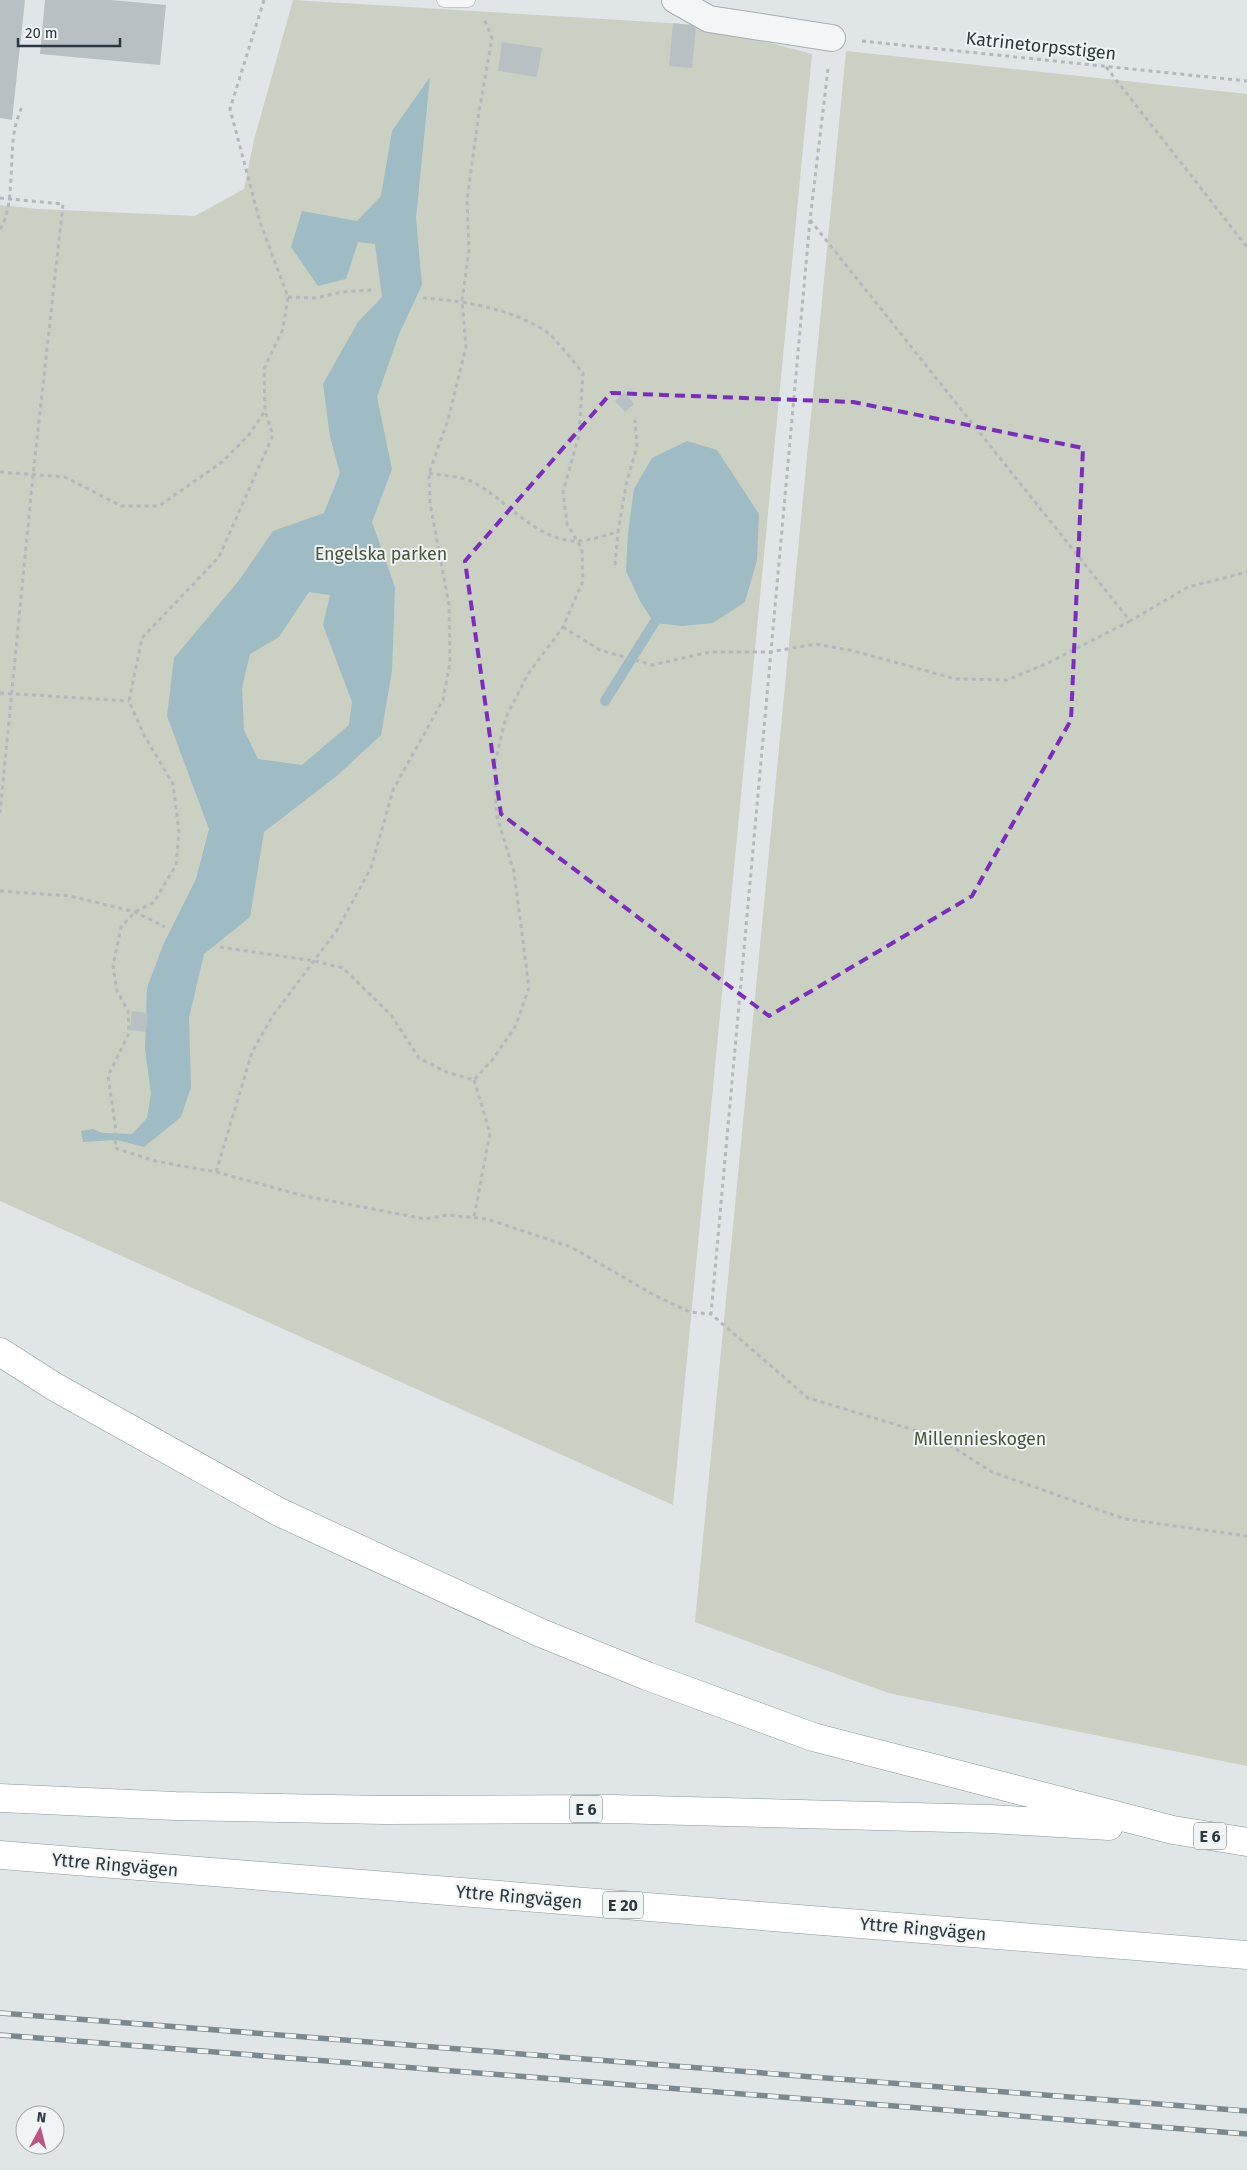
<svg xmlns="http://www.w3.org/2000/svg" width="1247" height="2170" viewBox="0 0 1247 2170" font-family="'Fira Sans',sans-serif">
	<rect width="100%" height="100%" fill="#e0e5e8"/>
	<path fill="#cad0c2" d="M293 0 702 25 812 54 673 1505 0 1201V205L38 209 195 216 244 189 254 140Z
		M846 51 1247 94V1766L888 1693 695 1622Z"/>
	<path fill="#9fbbc4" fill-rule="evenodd" d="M430 77 416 218 422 285 399 334 377 397 392 469 372 522 395 587 392 671 381 735 338 775 264 832 250 917 204 954 189 1018 191 1087 181 1117 144 1147 117 1140 83 1142 81 1131 93 1129 102 1133 132 1134 147 1118 151 1094 145 1049 147 988 163 945 196 879 209 829 167 716 174 658 240 579 273 531 324 513 340 473 330 437 323 384 358 322 382 297 375 244 358 242 346 279 318 286 291 247 302 211 357 221 381 196 392 131ZM309 592 330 595 323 625 352 702 349 725 302 765 258 759 244 730 242 688 250 654 279 637Z
		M687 441 717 450 759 514 757 560 745 602 713 623 682 626 654 623 640 601 626 571 628 533 634 489 652 458Z"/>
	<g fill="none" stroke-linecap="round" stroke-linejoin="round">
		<path stroke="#9fbbc4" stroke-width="10" d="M605 701 654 623"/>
	</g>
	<path fill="#b8c0c4" d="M0 0H25L12 120 0 118Z
		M45 0H111L166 5 160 65 40 54Z
		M673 23 696 26 692 68 669 66Z
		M502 42 542 48 537 77 498 71Z
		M625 392 634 404 625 412 615 401Z
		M132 1011 148 1013 146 1032 130 1030Z"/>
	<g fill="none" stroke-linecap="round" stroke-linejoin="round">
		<g stroke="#a6adb1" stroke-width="15">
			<path id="lane" d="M444 0H468"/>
		</g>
		<g stroke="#a6adb1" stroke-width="28">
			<path id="street" d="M675 0 709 19 832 38"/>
		</g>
		<g stroke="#89969c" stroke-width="29">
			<path id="highway" d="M0 1352 55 1387 279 1512 541 1633 647 1676 813 1737 1173 1830 1247 1842
				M0 1798 175 1806 384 1810 613 1809 990 1819 1109 1826
				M0 1855 1247 1955"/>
		</g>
		<path stroke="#b3b8bb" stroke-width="3" stroke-dasharray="4 4" stroke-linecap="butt" d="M264 0 230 109 260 222 288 297 283 329 264 369 265 411 273 435 219 557 142 638 129 701 144 735 173 784 179 832 176 865 154 902 135 912 121 927 113 966 117 991 128 1011 129 1033 108 1076 116 1131 115 1148 155 1161 216 1172 252 1052 272 1017 337 930 371 868 393 790 443 700 450 662 449 605 430 503 429 473 448 420 466 347 462 300 469 251 467 200 479 112 492 38 484 19
			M862 41 1247 81
			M1106 67 1247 247
			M828 69 810 220 711 1314 808 1398 937 1437 992 1472 1125 1519 1247 1536
			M0 198 63 204 33 475 0 813
			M810 220 1130 621 1188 587 1247 572
			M0 229C15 208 9 155 15 128 16 121 20 113 22 106
			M288 297 315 298 342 292 371 290
			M0 472 65 477 121 506H159L222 462 248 436 265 411
			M429 473C442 476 459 476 471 481 506 498 535 541 577 541 590 541 605 535 618 532L626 485 637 446 635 420
			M615 565 618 532
			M563 627 600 650 652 665 710 652H770L816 644 854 651 956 679 1007 680 1048 663 1130 621
			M0 693 129 701
			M0 891 70 896 135 912 165 927
			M220 947 314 961 343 968 391 1015 419 1058 446 1072 474 1080 493 1059 515 1027 529 988 514 872 496 813 495 762 506 717 528 674 563 627 583 581 582 549 567 524 563 492 579 435 583 373C573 362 555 337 544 330 508 308 465 301 423 298
			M474 1080 490 1133 474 1217
			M216 1172 305 1196 425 1219 448 1215 487 1219 571 1247 656 1296 690 1312 711 1314"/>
		<use href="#lane" stroke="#f3f5f6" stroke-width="14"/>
		<use href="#street" stroke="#f3f5f6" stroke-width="26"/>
		<use href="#highway" stroke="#fff" stroke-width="28"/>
		<g stroke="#7b898f" stroke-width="5.5">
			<path id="rail" d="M0 2013 1247 2111
				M0 2035 1247 2134"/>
		</g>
		<use href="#rail" stroke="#f0f4f5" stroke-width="4" stroke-dasharray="11" stroke-linecap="butt"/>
	</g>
	<path fill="none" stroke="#7b2cbf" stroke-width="4" stroke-dasharray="10 6" stroke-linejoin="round" d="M611 393 853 402 1083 448 1071 720 972 896 769 1016 501 814 465 561Z"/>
	<g text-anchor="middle" stroke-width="4" stroke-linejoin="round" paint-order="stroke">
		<g fill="#f0f4f5" stroke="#667074" stroke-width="1">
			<rect x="570" y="1795.5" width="32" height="27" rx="4"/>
			<rect x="1194" y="1822.5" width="32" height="27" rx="4"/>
			<rect x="603" y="1891.5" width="40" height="27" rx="4"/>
		</g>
		<g font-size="16" font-weight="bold" fill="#2b373d">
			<text x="586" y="1815">E 6</text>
			<text x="1210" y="1842">E 6</text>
			<text x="623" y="1911">E 20</text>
		</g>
		<g font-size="18" fill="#2b373d" stroke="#f0f4f5">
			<text transform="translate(1041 46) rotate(6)" y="6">Katrinetorpsstigen</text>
			<text transform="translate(115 1865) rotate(5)" y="6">Yttre Ringvägen</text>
			<text transform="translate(519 1897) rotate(5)" y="6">Yttre Ringvägen</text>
			<text transform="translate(923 1929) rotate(5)" y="6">Yttre Ringvägen</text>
		</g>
		<g font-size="18" fill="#485739" stroke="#f0f4f5">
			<text x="381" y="560">Engelska parken</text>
			<text x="980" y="1445">Millennieskogen</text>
		</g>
	</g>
	<g transform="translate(40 2130) rotate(7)"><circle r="24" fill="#f0f4f5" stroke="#a1a8ab"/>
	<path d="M0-4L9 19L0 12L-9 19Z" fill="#bf5382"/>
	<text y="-8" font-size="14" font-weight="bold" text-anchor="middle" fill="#2b373d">N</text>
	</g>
	<path d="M18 38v8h102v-8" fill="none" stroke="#2b373d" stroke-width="2.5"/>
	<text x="25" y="38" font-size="15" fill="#2b373d" stroke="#f0f4f5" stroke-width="4" paint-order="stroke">20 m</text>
</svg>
